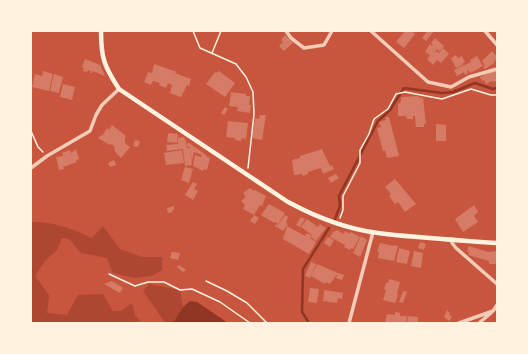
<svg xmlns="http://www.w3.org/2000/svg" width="528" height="354" viewBox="0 0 528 354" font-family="Rubik,sans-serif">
	<rect width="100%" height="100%" fill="#c8553d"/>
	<path fill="#ae4732" d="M31 222C51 221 74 229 92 238L103 226 120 249 142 257H162V270L152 276 134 278 113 273 107 258 81 253 69 239 62 238 57 250 44 262 35 276 49 295 47 313 67 315 78 295 103 294 113 311H121L132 303 135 315 141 323H31Z
		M149 284 180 290 183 307 173 323H163L164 321 143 291Z"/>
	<path fill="#8f3625" d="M190 301 197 302 228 323H173L183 307Z"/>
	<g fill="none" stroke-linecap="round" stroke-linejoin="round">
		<path stroke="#8f3625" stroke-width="2.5" d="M335 219 340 206 339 196 378 121 390 110 404 88 442 93 453 92 475 83 493 89 497 88
			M309 323 302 312 303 269 329 228"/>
	</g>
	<path fill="#d67c66" d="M405 31H412L415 34 404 48 396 42Z
		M427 31H434L426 41 422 38Z
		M285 35 293 43 284 51 279 46 283 42 281 40Z
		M435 38 444 46 439 52 437 49 431 55 436 51 439 53 443 48 449 54 441 63 437 60 433 65 427 59 430 55 425 52 430 44 432 46 433 45 431 43Z
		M492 51 497 57 494 63 485 69 483 67 485 65 482 61Z
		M456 55 458 58 462 56 465 62 463 63V65L456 68 451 58Z
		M477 56 483 66 476 70 474 65 476 70 470 73 468 70H467L468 73 465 75 464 72 457 76 454 70 471 62 470 60Z
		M85 59 100 65 105 76 93 71 92 73H90L91 71 88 70 87 72 83 71 84 68 82 67Z
		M154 64 177 72 176 73 172 72 191 79 189 86 187 85 181 97 170 93 172 85 168 83 166 88 159 85 160 83 153 81 151 85 144 82 148 72 152 73Z
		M497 69V81L493 82 492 81 486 84 484 80 482 81 480 77Z
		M43 71 53 74 49 91 32 87 35 74 42 76Z
		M219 71 235 83 225 97 206 84 215 72 216 73Z
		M54 74 63 77 59 93 50 91Z
		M63 84 75 87 72 100 60 97Z
		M231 92 246 94V96H250L249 105H251L250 113 237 111 238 107 229 106Z
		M418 96V97L423 98 426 124H424V127H416L415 116H413V119H407L406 116H398V104L401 102V98L402 97Z
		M225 107 228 109 224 115 221 113Z
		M260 115H266L262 140 252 138 255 118 259 119Z
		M385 117H389L399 156 387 158 385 150 383 151 377 128 381 127 379 122 386 120Z
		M228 121 248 123 246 139 242 138 241 141 235 140V138L226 137Z
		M436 124 446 125V141H436Z
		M112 125 126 136 125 138V143L130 147 121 158 115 152 114 146 111 144 110 145 98 138 101 135 102 136 107 128 109 130Z
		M168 133 178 134 177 143 167 142Z
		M184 137 186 141 187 148H190L192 165 185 166 183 149 167 151 166 145 178 144V138Z
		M135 140 140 141 138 147 133 146Z
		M189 143 202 152 207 156V157L210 158 207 170 204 169 203 171 193 166 195 155 201 157 202 155 194 152 192 162 190 147H188L187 144Z
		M76 149 79 159 76 160 77 162 63 167 64 169 59 170 56 157 63 156 62 153 70 150 71 153Z
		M322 149 330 166 332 165 334 169 323 174 321 168 308 172V174L303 176 302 174 294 175 292 160 300 158V156Z
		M182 150 184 163 166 165 164 153Z
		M114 160 116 165 110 167 108 163Z
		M185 167 193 169 189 183 181 180Z
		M336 174 339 178 331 183 328 178Z
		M395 179 416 204 405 212 398 202 395 204 389 196 391 194 385 187Z
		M193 182 197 184 194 189 198 191 193 200 185 195Z
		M250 188 254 191 255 190 266 196 262 206 260 205 254 215 243 209 245 205 241 201 246 197 243 193Z
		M269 204 285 213 278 224 275 222 274 223 261 215Z
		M474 205 478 212 474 216 478 222 463 232 455 219Z
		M174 206V209L172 212 168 213 167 208Z
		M254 215 259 218 255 224 250 221Z
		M285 215 288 217 286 223 288 224 283 231 275 226 276 224 278 225Z
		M301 217 305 219 300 227 296 225Z
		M307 219 318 227 320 224 326 228 316 241 311 237 310 238 316 242 309 254 283 239 287 226 305 236 307 233 312 236V235L301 227Z
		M337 230 344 234 345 231 350 234 351 232 360 237 353 249 351 248 350 250 344 247 345 245 330 237 333 232Z
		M361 236 367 240 360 257 353 253Z
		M328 237 334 240 330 247 324 243Z
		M420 242 426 244 424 250 418 248Z
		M380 243 393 246V245L398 246 394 261 378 258 379 252H377Z
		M469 246 488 252 497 251V264H489V261L468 255 469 252H467Z
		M399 248 410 251 407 264 396 262Z
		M414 251 423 253 421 268 411 266Z
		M172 252 180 253 178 260 170 258Z
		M311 262 316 264 310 278 305 276Z
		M317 264 338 273 330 284 326 282 325 284 311 276Z
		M179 265 186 270 183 272 177 267Z
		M338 273 344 275 342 280 336 278Z
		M389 279 400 282 397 294 398 295 395 303 383 300 386 290 384 289 386 283H388Z
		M112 281 123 288 120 293 104 284Z
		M310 288 319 289 317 303 308 302Z
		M324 290 343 293 342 299 338 298 337 303 323 301Z
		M403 291 407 292 403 303 399 302Z
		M447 310 450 313 449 314 452 317 449 321 444 317Z
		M395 312 400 313V316H407L406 323H385L387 314 395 315Z
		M408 316 418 317V323H407Z"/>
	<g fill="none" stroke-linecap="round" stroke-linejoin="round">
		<path stroke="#fff3e0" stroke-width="1.5" d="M193 31 200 48 236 64 246 77 253 92 254 114 248 168
			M212 53 221 31
			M31 131 38 147 43 152
			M340 218 343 210V196L360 163V150L369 134 374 119 388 109 396 94 405 92 442 99 471 89 491 95H497
			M109 274 135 286 148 282H164L180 290 192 289 220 302 250 323
			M206 281 227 291 247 303 267 323"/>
		<path stroke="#f1ccb7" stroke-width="3.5" d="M286 31 291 38 304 48 324 45 332 31
			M371 31 428 82 451 87 469 77 497 69
			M485 31 497 45
			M31 168 47 156 90 131 96 115 102 105 119 89
			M452 239V243L456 248 497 284
			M349 323 373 232
			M459 323 493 311 497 305
			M479 323 491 313"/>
		<path stroke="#fff3e0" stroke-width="4.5" d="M101 31C101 58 104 66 119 89L288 202C316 217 346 229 378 233 417 238 457 240 497 243"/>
	</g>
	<rect width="528" height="354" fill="none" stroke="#fff3e0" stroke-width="64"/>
</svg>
